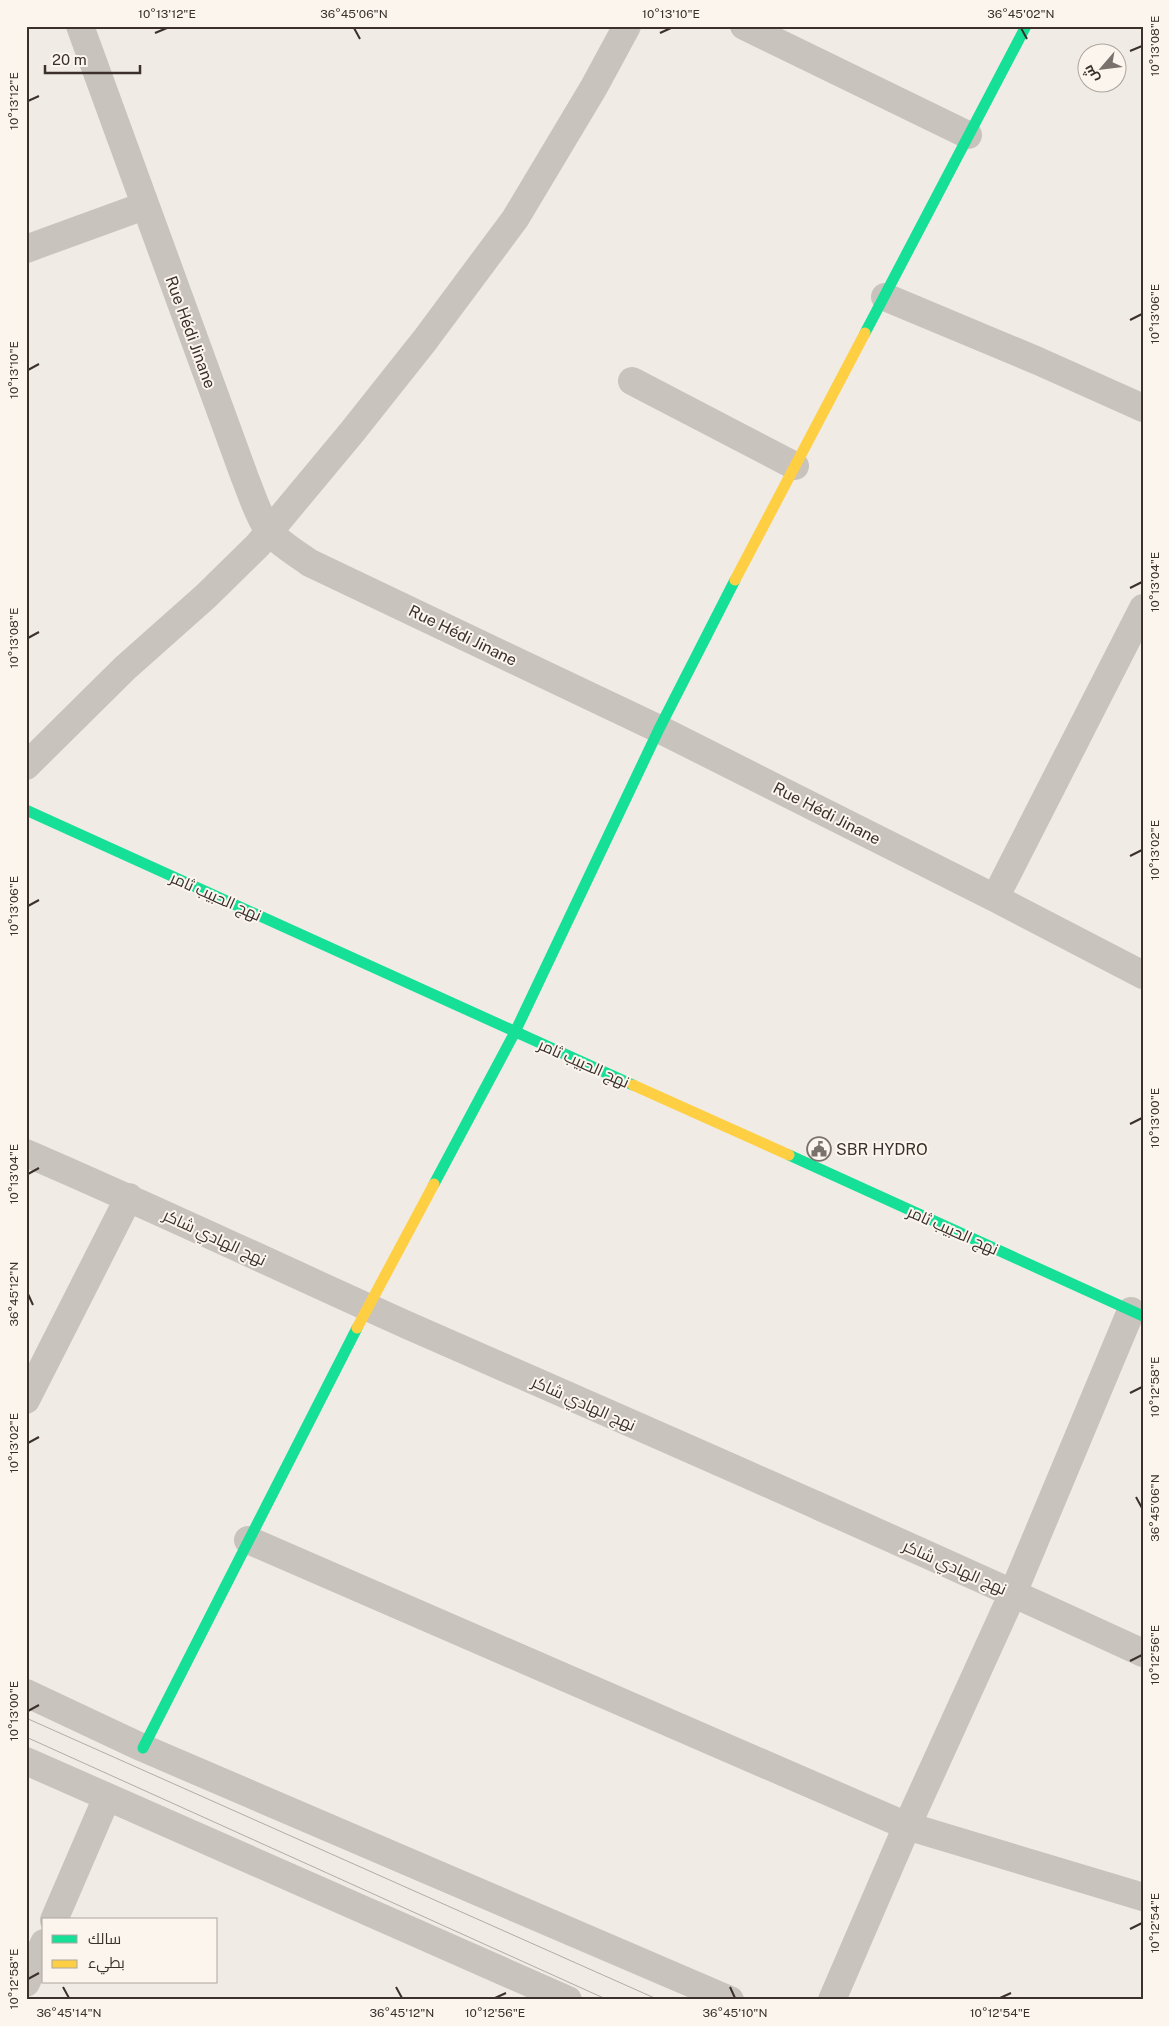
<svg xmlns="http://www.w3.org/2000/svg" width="1169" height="2026" viewBox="0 0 1169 2026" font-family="'Public Sans',Cairo,sans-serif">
	<rect width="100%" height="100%" fill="#f0ebe5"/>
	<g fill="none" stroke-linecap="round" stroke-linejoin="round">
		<path stroke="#c9c3be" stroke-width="28" d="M80 26 245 478C252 495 258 516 269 531 280 544 296 553 310 563L659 729 995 898 1143 975
			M744 26 968 135
			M26 249 144 206
			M885 297 1038 361 1143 408
			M632 381 795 466
			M26 766 125 668 206 596 258 545 352 432 425 340 515 219 594 87 627 26
			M995 898 1143 608
			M26 1153C154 1208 280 1268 407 1325 653 1433 899 1540 1143 1653
			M26 1400 129 1197
			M248 1540 907 1826 1143 1897
			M26 1693 143 1748 730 2000
			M26 1761 568 2000
			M54 1920 107 1797
			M26 1983 44 1943
			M832 2000 907 1826 1013 1593 1131 1311"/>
		<path stroke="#16e098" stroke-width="11" d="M865 333 1026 26
			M26 810 633 1085
			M789 1155 1143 1316
			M434 1184 515 1032 659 729 735 580
			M143 1748 357 1328"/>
		<path stroke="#ffcf43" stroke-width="11" d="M735 580 865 333
			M633 1085 789 1155
			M357 1328 434 1184"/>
		<path stroke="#b1aca8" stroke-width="1" d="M26 1718 659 2000
			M26 1737 608 2000"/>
	</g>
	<path fill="none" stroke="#3b302b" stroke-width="2" d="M354 28 360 39M1021 28 1027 39M155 33 167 28M660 33 671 28M1130 51 1142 46M28 101 39 96M1130 320 1142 314M28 370 39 364M1130 588 1142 582M28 638 39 632M1130 856 1142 850M28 906 39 900M1130 1124 1142 1118M28 1174 39 1168M28 1294 33 1305M1130 1393 1142 1387M28 1443 39 1437M1136 1497 1142 1508M1130 1661 1142 1655M28 1711 39 1705M1130 1929 1142 1923M28 1979 39 1973M63 1987 69 1998M396 1987 402 1998M730 1987 735 1998M495 1998 506 1993M1000 1998 1011 1993"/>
	<defs>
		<g id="civic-ring" transform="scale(1.25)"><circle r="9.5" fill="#fbf5ee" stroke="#7a716c" stroke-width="1.5"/><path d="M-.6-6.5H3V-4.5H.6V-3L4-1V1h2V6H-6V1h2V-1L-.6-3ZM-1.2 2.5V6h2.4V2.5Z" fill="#7a716c"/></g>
	</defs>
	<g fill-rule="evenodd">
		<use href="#civic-ring" x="819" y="1149"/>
	</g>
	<g text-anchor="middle" stroke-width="4" stroke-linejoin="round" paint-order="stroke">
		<g font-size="16" fill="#3b302b" stroke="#fbf5ee">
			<text transform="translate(191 332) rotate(70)" y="6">Rue Hédi Jinane</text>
			<text transform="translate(463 635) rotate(26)" y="6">Rue Hédi Jinane</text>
			<text transform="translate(827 813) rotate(27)" y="6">Rue Hédi Jinane</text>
			<text transform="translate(216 896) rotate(24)" y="6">نهج الحبيب ثامر</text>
			<text transform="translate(584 1063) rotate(24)" y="6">نهج الحبيب ثامر</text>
			<text transform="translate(953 1230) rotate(24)" y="6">نهج الحبيب ثامر</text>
			<text transform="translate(215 1237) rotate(25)" y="6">نهج الهادي شاكر</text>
			<text transform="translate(584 1403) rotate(24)" y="6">نهج الهادي شاكر</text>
			<text transform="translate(955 1567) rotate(24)" y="6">نهج الهادي شاكر</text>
		</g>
		<g font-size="16" fill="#3b302b" stroke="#fbf5ee" text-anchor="start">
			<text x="836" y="1155">SBR HYDRO</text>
		</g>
	</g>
	<rect width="1169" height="2026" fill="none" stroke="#fbf5ee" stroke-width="55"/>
	<rect x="42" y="1918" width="175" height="65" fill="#fbf5ee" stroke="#aea6a0"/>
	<rect x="52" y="1935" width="25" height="8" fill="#16e098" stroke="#aea6a0"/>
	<text x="88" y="1944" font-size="15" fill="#3b302b">سالك</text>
	<rect x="52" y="1960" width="25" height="8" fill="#ffcf43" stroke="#aea6a0"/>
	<text x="88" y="1968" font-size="15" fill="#3b302b">بطيء</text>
	<g transform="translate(1102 68) rotate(242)"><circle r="24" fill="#fbf5ee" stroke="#aea6a0"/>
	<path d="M0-4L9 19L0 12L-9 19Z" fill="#7a716c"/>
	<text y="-8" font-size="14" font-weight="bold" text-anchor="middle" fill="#3b302b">ش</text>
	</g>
	<path d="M45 65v8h95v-8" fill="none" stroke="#3b302b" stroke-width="2.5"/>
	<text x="52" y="65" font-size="15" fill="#3b302b" stroke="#fbf5ee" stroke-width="4" paint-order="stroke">20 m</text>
	<rect x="28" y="28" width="1114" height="1970" fill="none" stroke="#3b302b" stroke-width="2"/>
	<g font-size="12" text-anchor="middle" fill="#3b302b">
		<text x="167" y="18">10°13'12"E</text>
		<text x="354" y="18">36°45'06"N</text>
		<text x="671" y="18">10°13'10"E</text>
		<text x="1021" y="18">36°45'02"N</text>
		<text transform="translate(1155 46) rotate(-90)" y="4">10°13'08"E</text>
		<text transform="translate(14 101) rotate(-90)" y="4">10°13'12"E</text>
		<text transform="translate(1155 314) rotate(-90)" y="4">10°13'06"E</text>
		<text transform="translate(14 370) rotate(-90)" y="4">10°13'10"E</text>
		<text transform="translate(1155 582) rotate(-90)" y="4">10°13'04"E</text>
		<text transform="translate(14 638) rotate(-90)" y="4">10°13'08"E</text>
		<text transform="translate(1155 850) rotate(-90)" y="4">10°13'02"E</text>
		<text transform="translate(14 906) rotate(-90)" y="4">10°13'06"E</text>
		<text transform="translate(1155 1118) rotate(-90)" y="4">10°13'00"E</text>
		<text transform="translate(14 1174) rotate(-90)" y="4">10°13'04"E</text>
		<text transform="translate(14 1294) rotate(-90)" y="4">36°45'12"N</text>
		<text transform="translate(1155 1387) rotate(-90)" y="4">10°12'58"E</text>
		<text transform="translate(14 1443) rotate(-90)" y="4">10°13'02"E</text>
		<text transform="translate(1155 1508) rotate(-90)" y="4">36°45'06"N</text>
		<text transform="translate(1155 1655) rotate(-90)" y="4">10°12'56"E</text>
		<text transform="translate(14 1711) rotate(-90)" y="4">10°13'00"E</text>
		<text transform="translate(1155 1923) rotate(-90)" y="4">10°12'54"E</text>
		<text transform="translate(14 1979) rotate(-90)" y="4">10°12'58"E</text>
		<text x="69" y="2017">36°45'14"N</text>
		<text x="402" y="2017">36°45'12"N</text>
		<text x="495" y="2017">10°12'56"E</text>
		<text x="735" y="2017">36°45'10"N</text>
		<text x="1000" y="2017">10°12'54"E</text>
	</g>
</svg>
